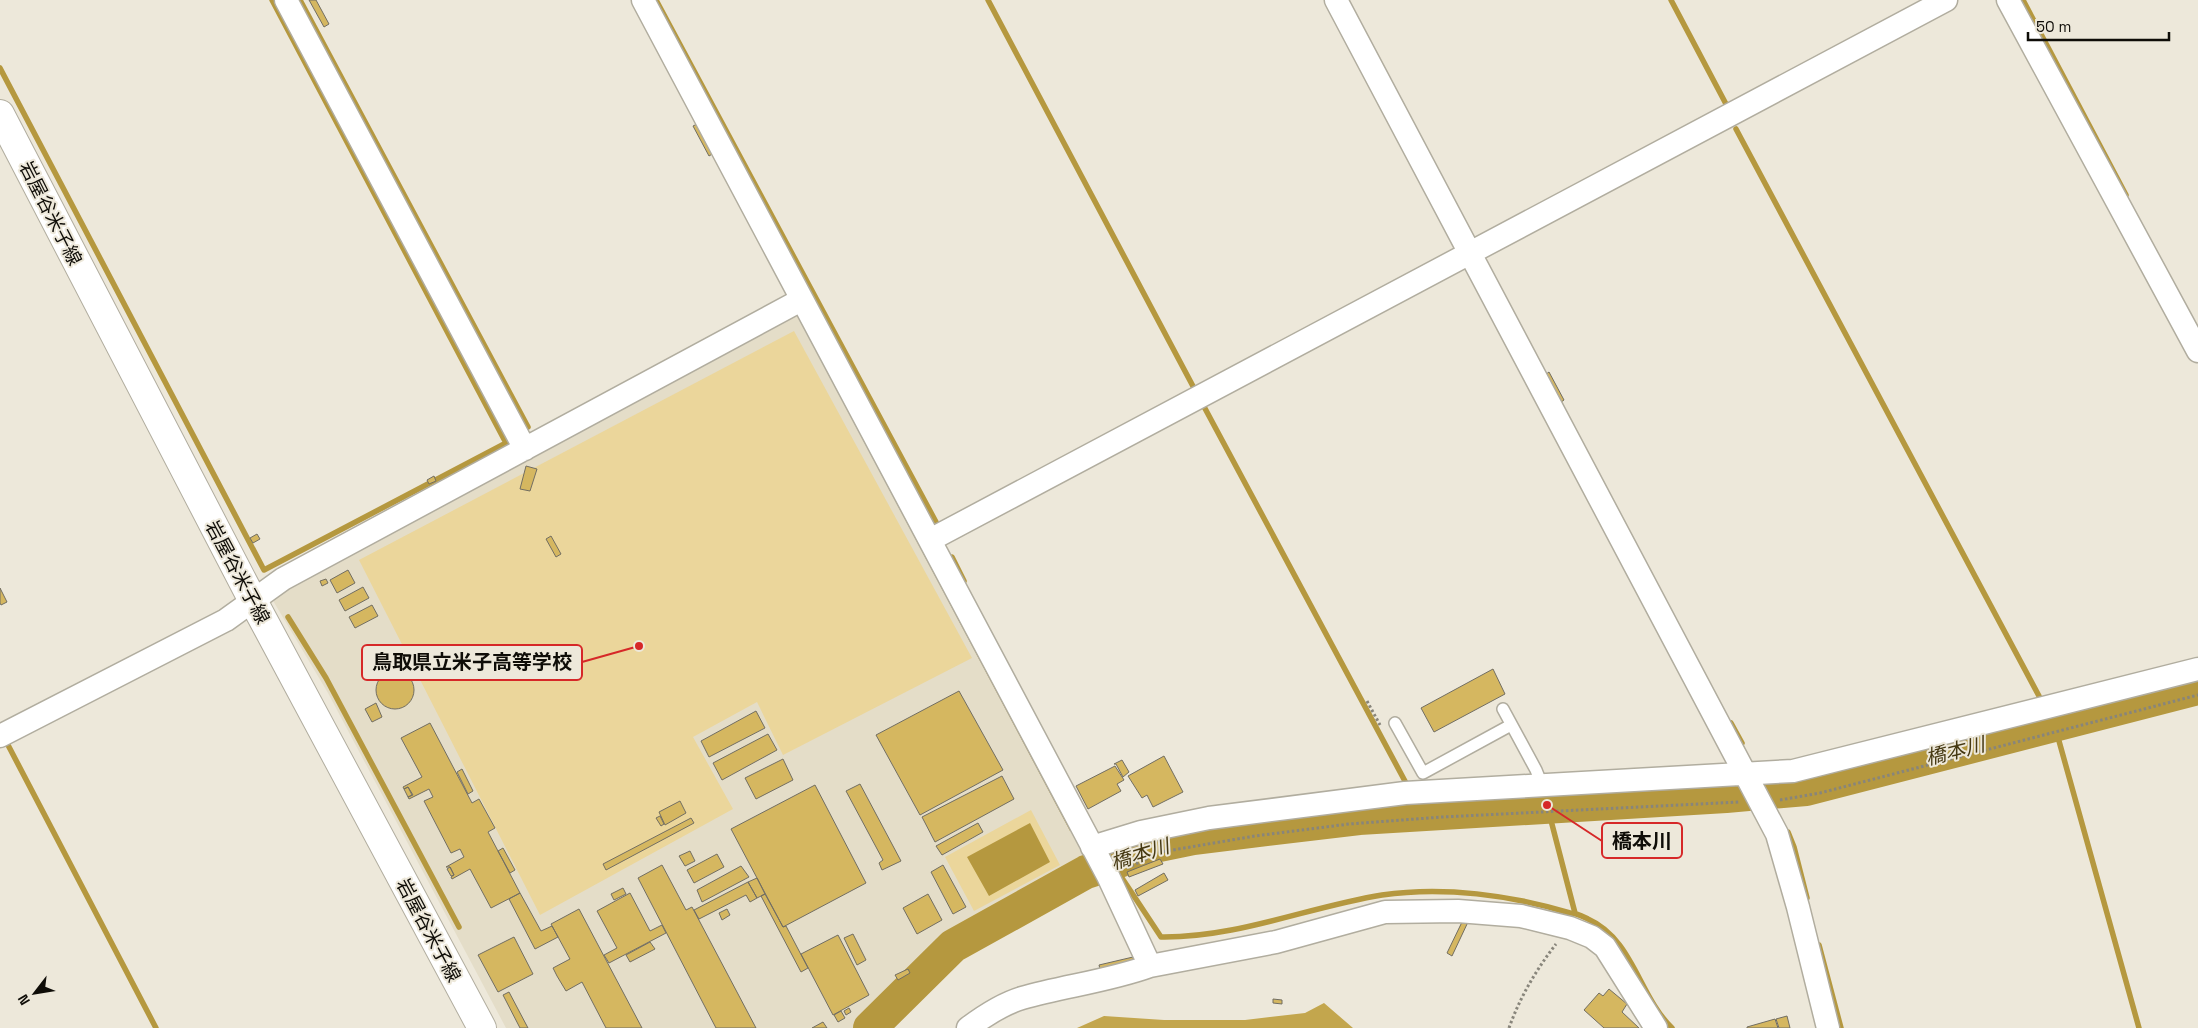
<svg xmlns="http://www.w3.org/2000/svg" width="2198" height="1028" viewBox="0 0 2198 1028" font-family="'Space Grotesk','Noto Sans JP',sans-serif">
	<rect width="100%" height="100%" fill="#ede8da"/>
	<path fill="#e4ddc8" d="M799 311 1091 862 958 931 862 1028H506L328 693 272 599 273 592Z"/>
	<path fill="#ebd69b" d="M794 331 972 658 783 755 757 702 693 737 733 809 540 915 359 560Z
		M1031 810 1060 865 974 911 945 857Z"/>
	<path fill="#c3a64d" d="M1324 1003 1353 1028H1077L1104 1016 1164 1020H1245L1305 1013Z"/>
	<path fill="#b5983f" d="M800 316 1073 830 1070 831 798 317Z
		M1030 823 1050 862 989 896 967 857Z"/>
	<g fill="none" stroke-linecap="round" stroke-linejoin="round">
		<path stroke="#b5983f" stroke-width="5.5" d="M300 0 528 427
			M656 0 936 522
			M988 0 1195 390
			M1671 0 1726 104
			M2023 0 2126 195
			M0 68 264 570 506 443 272 0
			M1736 129 2039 696
			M1201 401 1406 783
			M952 557 964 581
			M288 617 326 678 459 927
			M1731 723 1742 743
			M2059 741 2139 1028
			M8 745 156 1028
			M1547 805 1575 913
			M1788 832 1794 847 1807 898
			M1122 878 1161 937C1237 938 1308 907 1382 895 1443 886 1511 895 1570 913 1577 913 1582 916 1588 919 1633 939 1639 996 1672 1028
			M1819 945 1841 1028"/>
		<path stroke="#b5983f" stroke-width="34" d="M870 1028 953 946 1086 872 1114 863 1154 846 1193 838 1359 818 1726 796 1806 789 2198 688"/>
	</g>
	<path fill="#d5b760" stroke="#726e62" d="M309 0H316L329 24 324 27Z
		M699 123 714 153 709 156 693 126Z
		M1549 372 1564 400 1560 403 1545 375Z
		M526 466 537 469 530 491 520 489Z
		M434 476 436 481 429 484 427 480Z
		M257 534 260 539 253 543 250 538Z
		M551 536 561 554 556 557 546 539Z
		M348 570 355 583 337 593 330 580Z
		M326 579 328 583 322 586 320 581Z
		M363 587 369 598 345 611 339 600Z
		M0 588 7 602 1 605 0 603Z
		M372 605 378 616 355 628 349 617Z
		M1493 669 1505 694 1434 732 1421 708Z
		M376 690a19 19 0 1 1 38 0a19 19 0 1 1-38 0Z
		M959 691 1003 770 920 815 876 735Z
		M376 703 382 717 372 722 365 709Z
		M756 711 765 728 709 757 701 741Z
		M430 723 472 803 479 799 495 828 488 832 520 893 491 908 470 869 452 879 451 877 454 875 450 867H446L464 857 460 849 451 853 424 801 433 797 429 789 409 799 408 797 413 795 408 787 404 789 403 787 422 777 401 738Z
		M768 734 777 750 722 780 713 763Z
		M1164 756 1183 792 1153 807 1147 795 1142 798 1128 776Z
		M783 759 793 780 756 799 745 778Z
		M1122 760 1129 772 1123 777 1116 764H1114Z
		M1115 766 1124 780 1117 784 1121 791 1088 809 1076 786Z
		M462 769 473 791 468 794 457 772Z
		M1002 776 1014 799 935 842 922 817Z
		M860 784 901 861 882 870 879 863 883 860 846 791Z
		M815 785 866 883 783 927 731 829Z
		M408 787 412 795 408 797 404 789Z
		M680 801 686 813 665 825 659 812Z
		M660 816 664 824 661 826 656 818Z
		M691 818 694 823 606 870 603 864Z
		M978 823 983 832 942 855 936 846Z
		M503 848 515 870 510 873 498 851Z
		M690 851 695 861 685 866 679 856Z
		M717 854 724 867 694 883 687 870Z
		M1160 859 1163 864 1129 877 1127 872Z
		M662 865 686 910 692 907 756 1028H716L638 878Z
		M943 865 966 907 953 914 931 872Z
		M741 866 749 877 702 902 697 890Z
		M450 867 454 875 451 876 447 869Z
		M1164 873 1168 880 1138 896 1135 890Z
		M757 878 765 894 757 898 748 882Z
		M748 882 757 898 750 902 746 895 699 919 694 910Z
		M623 888 626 894 614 900 611 894Z
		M520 893 541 931 552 926 558 937 535 949 509 899Z
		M630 893 650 931 662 925 666 933 609 963 604 955 617 948 597 911Z
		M765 894 783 927 786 926 808 968 801 972 761 896Z
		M928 894 942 920 917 934 903 908Z
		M579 909 642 1028H606L582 982 566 991 557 976 553 968 570 959 551 924Z
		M727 909 730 915 722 920 719 913Z
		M1463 920 1468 922 1452 956 1447 953Z
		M853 934 866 960 857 965 844 938Z
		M838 935 869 995 833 1015 801 954Z
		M514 937 533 974 498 992 478 955Z
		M650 942 655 949 630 962 626 955Z
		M1133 957 1134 965 1101 973 1099 965Z
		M908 969 910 973 898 980 895 975Z
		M1609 989 1627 1004 1622 1012 1639 1028H1604L1584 1010 1599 993 1603 996Z
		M509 992 528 1028H520L503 995Z
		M1273 999 1282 1000V1004L1273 1003Z
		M849 1008 851 1012 846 1015 844 1011Z
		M841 1011 845 1018 838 1022 834 1015Z
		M1787 1016 1790 1028H1779L1776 1019Z
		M1775 1019 1778 1028H1747V1027Z
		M823 1022 827 1028H812Z"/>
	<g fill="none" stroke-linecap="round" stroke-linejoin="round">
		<g stroke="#b1ad9f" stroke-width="14">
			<path id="lane" d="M1503 709 1536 770 1542 785
				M1395 723 1423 773 1511 725"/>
		</g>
		<g stroke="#b1ad9f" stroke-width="25">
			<path id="street" d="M286 0 525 449
				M643 0 1108 876 1150 966 1276 942 1385 912 1458 911 1521 916 1570 928 1592 937 1605 947 1656 1028
				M1336 0 1777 834 1798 907 1828 1028
				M2008 0 2198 351
				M930 540 1946 0
				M0 736 226 620 283 579 801 300
				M1092 847 1141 832 1209 818 1405 793 1793 771 2198 669
				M968 1028C984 1016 1002 1004 1022 998 1064 986 1109 981 1150 966"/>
		</g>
		<g stroke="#b1ad9f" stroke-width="30">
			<path id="secondary" d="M0 114 252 599 482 1028"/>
		</g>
		<path stroke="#88857b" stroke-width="3" stroke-dasharray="2.5 2.5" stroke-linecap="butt" d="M1367 701 1380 725
			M1780 800 1820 793 2198 695
			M1127 868 1161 852 1255 836 1349 824 1442 817 1739 802
			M1509 1028C1520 997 1536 970 1556 944"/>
		<use href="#lane" stroke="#fff" stroke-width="11"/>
		<use href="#street" stroke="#fff" stroke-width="22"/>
		<use href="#secondary" stroke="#fff" stroke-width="28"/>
	</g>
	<g text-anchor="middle" stroke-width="4" stroke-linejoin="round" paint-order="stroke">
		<g font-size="19" fill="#0f0d08" stroke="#ede8da">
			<text transform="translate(51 213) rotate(63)" y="7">岩屋谷米子線</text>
			<text transform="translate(238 572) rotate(62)" y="7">岩屋谷米子線</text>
			<text transform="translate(429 930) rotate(62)" y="7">岩屋谷米子線</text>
		</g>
		<g font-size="20" font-style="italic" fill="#453812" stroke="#ede8da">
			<text transform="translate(1955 751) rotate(-14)" y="7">橋本川</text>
			<text transform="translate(1140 854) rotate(-17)" y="7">橋本川</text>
		</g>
	</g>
	<path fill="none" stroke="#d62828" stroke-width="2" d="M639 646L582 662M1547 805L1602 841"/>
	<g fill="#d62828" stroke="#ede8da" stroke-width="2">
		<circle cx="639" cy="646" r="5"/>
		<circle cx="1547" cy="805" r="5"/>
	</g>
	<g fill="#ede8da" stroke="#d62828" stroke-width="2">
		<rect x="362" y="645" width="220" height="35" rx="5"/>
		<rect x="1602" y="823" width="80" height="35" rx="5"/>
	</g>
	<g font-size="20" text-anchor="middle" font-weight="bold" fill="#0f0d08">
		<text x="472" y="669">鳥取県立米子高等学校</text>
		<text x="1642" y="848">橋本川</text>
	</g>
	<g transform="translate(35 993) rotate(239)" stroke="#ede8da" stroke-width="4" paint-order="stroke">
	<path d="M0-4L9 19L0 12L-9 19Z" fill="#0f0d08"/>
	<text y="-8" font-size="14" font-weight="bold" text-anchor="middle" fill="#0f0d08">N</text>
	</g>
	<path d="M2028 32v8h141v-8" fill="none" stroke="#0f0d08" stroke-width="2.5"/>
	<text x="2036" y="32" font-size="15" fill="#0f0d08" stroke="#ede8da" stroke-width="4" paint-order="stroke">50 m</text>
</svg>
